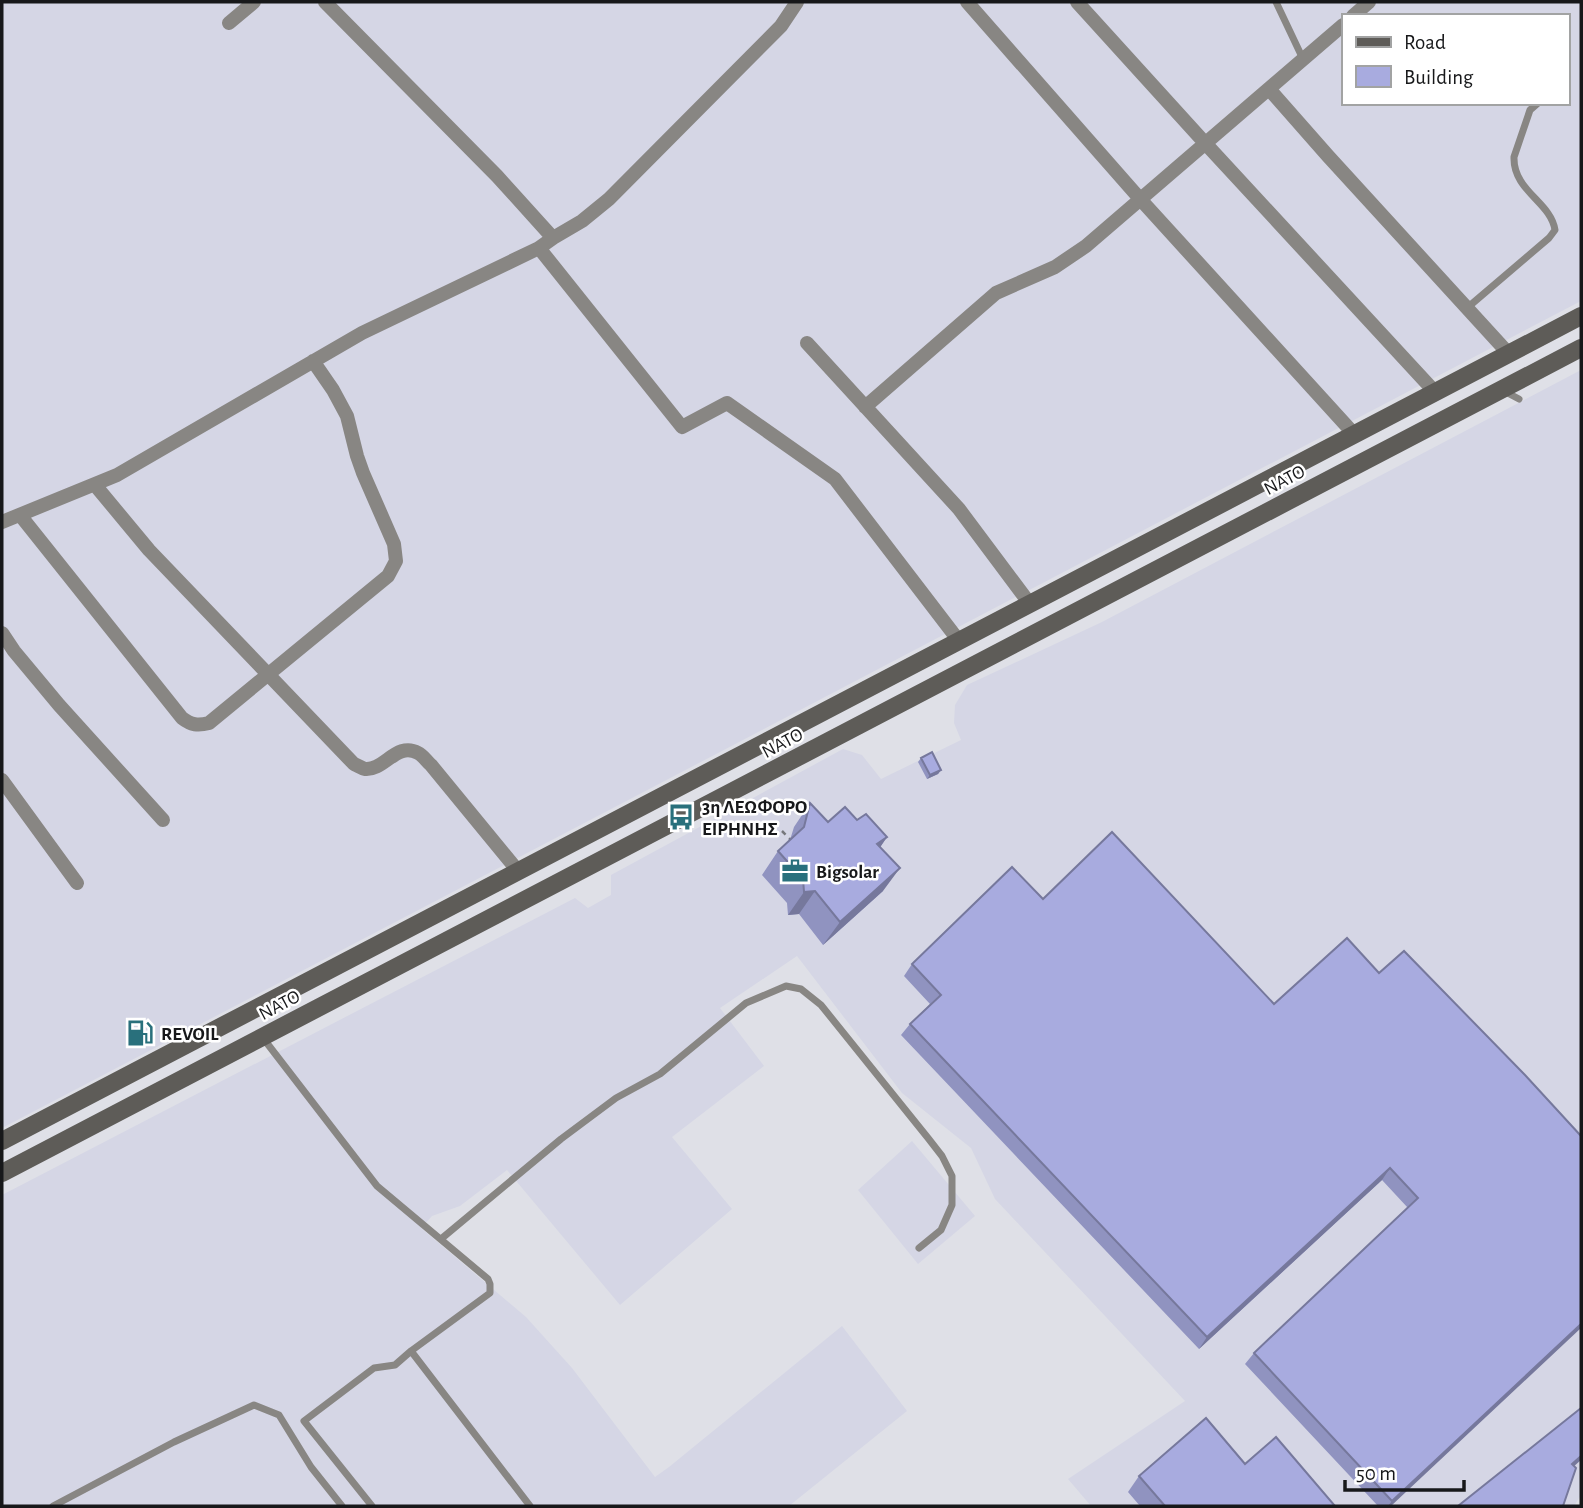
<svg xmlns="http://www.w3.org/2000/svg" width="1583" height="1508" viewBox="0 0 1583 1508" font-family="'Alegreya Sans',sans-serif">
	<rect width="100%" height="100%" fill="#dfe0e7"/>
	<path fill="#d5d6e5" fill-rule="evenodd" d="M2 2H1581V301L2 1128ZM1343 16H1567V103H1343Z
		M1581 370V1495L1574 1506H1091L1068 1479 1185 1401 995 1199 971 1148 902 1093 797 956 720 1008 764 1066 672 1137 732 1209 620 1305 507 1170 460 1206 432 1216 421 1228 526 1317 572 1368 655 1477 669 1467 842 1326 907 1411 789 1506H2V1195L575 898 588 908 611 895V875L843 749 862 755 881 779 961 740 954 723 955 705 967 685 1102 622Z
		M912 1141 975 1216 918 1264 858 1190Z"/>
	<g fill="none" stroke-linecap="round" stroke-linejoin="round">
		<path stroke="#76777b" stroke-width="2.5" stroke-dasharray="5 5" stroke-linecap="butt" d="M782 831 791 840"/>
		<path stroke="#888683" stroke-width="7" d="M1276 2 1303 59
			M1467 308 1549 238 1555 230C1551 202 1513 191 1514 157L1530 110 1538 103
			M1502 390 1519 399
			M263 1038 377 1186 488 1279 490 1284V1293L411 1351 530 1506
			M441 1239 561 1139 616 1098 660 1074 746 1003 786 986 801 989 821 1005 928 1138 942 1156 952 1176V1205L941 1230 919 1248
			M53 1506 174 1442 254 1405 279 1415 311 1467 342 1506
			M372 1506 304 1421 374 1368 395 1365 411 1351"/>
		<path stroke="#888683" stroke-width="14" d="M325 2 497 176 553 238
			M967 2 1141 200 1354 434
			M1077 2 1205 143 1435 392
			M1353 16 1369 2
			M229 23 254 2
			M1269 89 1328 156 1509 354
			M539 248 682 427 727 403 835 479 959 641
			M807 343 959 509 1030 604
			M865 407 996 293 1055 267 1086 246 1343 25
			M95 485 149 550 354 764C357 765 361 768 365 769 384 771 397 741 418 753 423 755 427 762 431 765L518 871
			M20 515 182 718C191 725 198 726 209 723L388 576 396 561 394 544 363 473 357 456 347 416 333 390 313 361
			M2 522 117 475 362 333 539 248 553 238 582 221 609 199 781 26 797 2
			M2 633 14 651 59 705 163 820
			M2 780 77 883"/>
		<path stroke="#5e5c58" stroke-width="18" d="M2 1141 1581 316
			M2 1173 1581 348"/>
	</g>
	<path fill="#9093c0" d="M921 758 941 770 938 774 927 779 918 762Z
		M810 803 828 822 857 820 887 837 880 847 883 891 823 945 799 914 788 915 787 903 762 875 778 851 790 840 794 827Z
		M1043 899 1274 1004 1379 973 1525 1075 1391 1506H1378L1245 1364 1254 1353 1408 1208 1382 1180 1199 1349 901 1035 910 1024 930 1004 904 976 912 964Z
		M1245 1464 1335 1506H1140L1128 1492 1139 1476Z"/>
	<path fill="#76789c" d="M941 770 938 774 927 779 930 775Z
		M887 837 871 861 877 844Z
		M900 868 883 891 823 945 840 922Z
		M815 891 799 914 788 915 804 892Z
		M1390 1168 1382 1180 1199 1349 1207 1337Z
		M1581 1324V1328L1391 1506H1388L1392 1501Z
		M1581 1456V1460L1563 1476 1572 1464Z"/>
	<path fill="#a8abdf" stroke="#76789c" stroke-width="2" d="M932 752 941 770 930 775 921 758Z
		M810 803 828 822 845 807 857 820 866 814 887 837 877 844 900 868 840 922 815 891 804 892 803 879 778 851 804 827Z
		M1112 832 1274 1004 1347 938 1379 973 1404 951 1525 1075 1581 1136V1324L1392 1501 1254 1353 1418 1198 1390 1168 1207 1337 910 1024 941 995 912 964 1012 867 1043 899Z
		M1581 1408V1456L1572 1464 1576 1468 1563 1506H1458Z
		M1206 1418 1245 1464 1276 1437 1335 1506H1165L1139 1476Z"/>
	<defs>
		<g id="bus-bare" transform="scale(2.1)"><path d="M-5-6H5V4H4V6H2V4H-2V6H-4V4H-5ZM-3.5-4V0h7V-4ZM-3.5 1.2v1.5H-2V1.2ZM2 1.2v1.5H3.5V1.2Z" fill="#29707c" stroke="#fff" stroke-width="2.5" paint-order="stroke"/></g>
		<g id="office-bare" transform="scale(2.1)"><path d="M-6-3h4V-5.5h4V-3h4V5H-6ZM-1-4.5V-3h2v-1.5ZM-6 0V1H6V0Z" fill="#29707c" stroke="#fff" stroke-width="2.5" paint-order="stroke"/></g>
		<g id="fuel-bare" transform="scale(2.1)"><path d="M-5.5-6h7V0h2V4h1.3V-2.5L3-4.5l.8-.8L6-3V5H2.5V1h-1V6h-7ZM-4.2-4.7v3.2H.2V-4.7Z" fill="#29707c" stroke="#fff" stroke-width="2.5" paint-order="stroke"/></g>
	</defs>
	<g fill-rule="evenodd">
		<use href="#bus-bare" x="681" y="817"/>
		<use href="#office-bare" x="795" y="871"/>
		<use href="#fuel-bare" x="140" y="1033"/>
	</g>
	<g text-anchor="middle" stroke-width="5" stroke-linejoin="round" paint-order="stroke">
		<g font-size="19" fill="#17181a" stroke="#fff">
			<text transform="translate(1284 479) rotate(-28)" y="7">ΝΑΤΟ</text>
			<text transform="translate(782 742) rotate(-28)" y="7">ΝΑΤΟ</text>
			<text transform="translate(279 1004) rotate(-28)" y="7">ΝΑΤΟ</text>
		</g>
		<g font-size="19" font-weight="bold" fill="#17181a" stroke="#fff" text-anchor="start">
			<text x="702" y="813">3η ΛΕΩΦΟΡΟ<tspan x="702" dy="22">ΕΙΡΗΝΗΣ</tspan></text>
			<text x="816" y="878">Bigsolar</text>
			<text x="161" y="1040">REVOIL</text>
		</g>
	</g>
	<rect width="1583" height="1508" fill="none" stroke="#17181a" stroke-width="7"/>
	<rect x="1342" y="14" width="228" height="91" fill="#ffffff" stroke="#a2a3a3" stroke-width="2"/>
	<rect x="1356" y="37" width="35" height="10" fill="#5e5c58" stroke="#a2a3a3" stroke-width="2"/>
	<text x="1404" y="49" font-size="21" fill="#17181a">Road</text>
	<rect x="1356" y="66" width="35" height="21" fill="#a8abdf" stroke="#a2a3a3" stroke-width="2"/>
	<text x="1404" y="84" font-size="21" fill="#17181a">Building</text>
	<path d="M1345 1480v10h119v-10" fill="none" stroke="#17181a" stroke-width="3.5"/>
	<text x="1356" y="1480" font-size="21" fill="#17181a" stroke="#ffffff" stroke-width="5" paint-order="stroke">50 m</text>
</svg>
